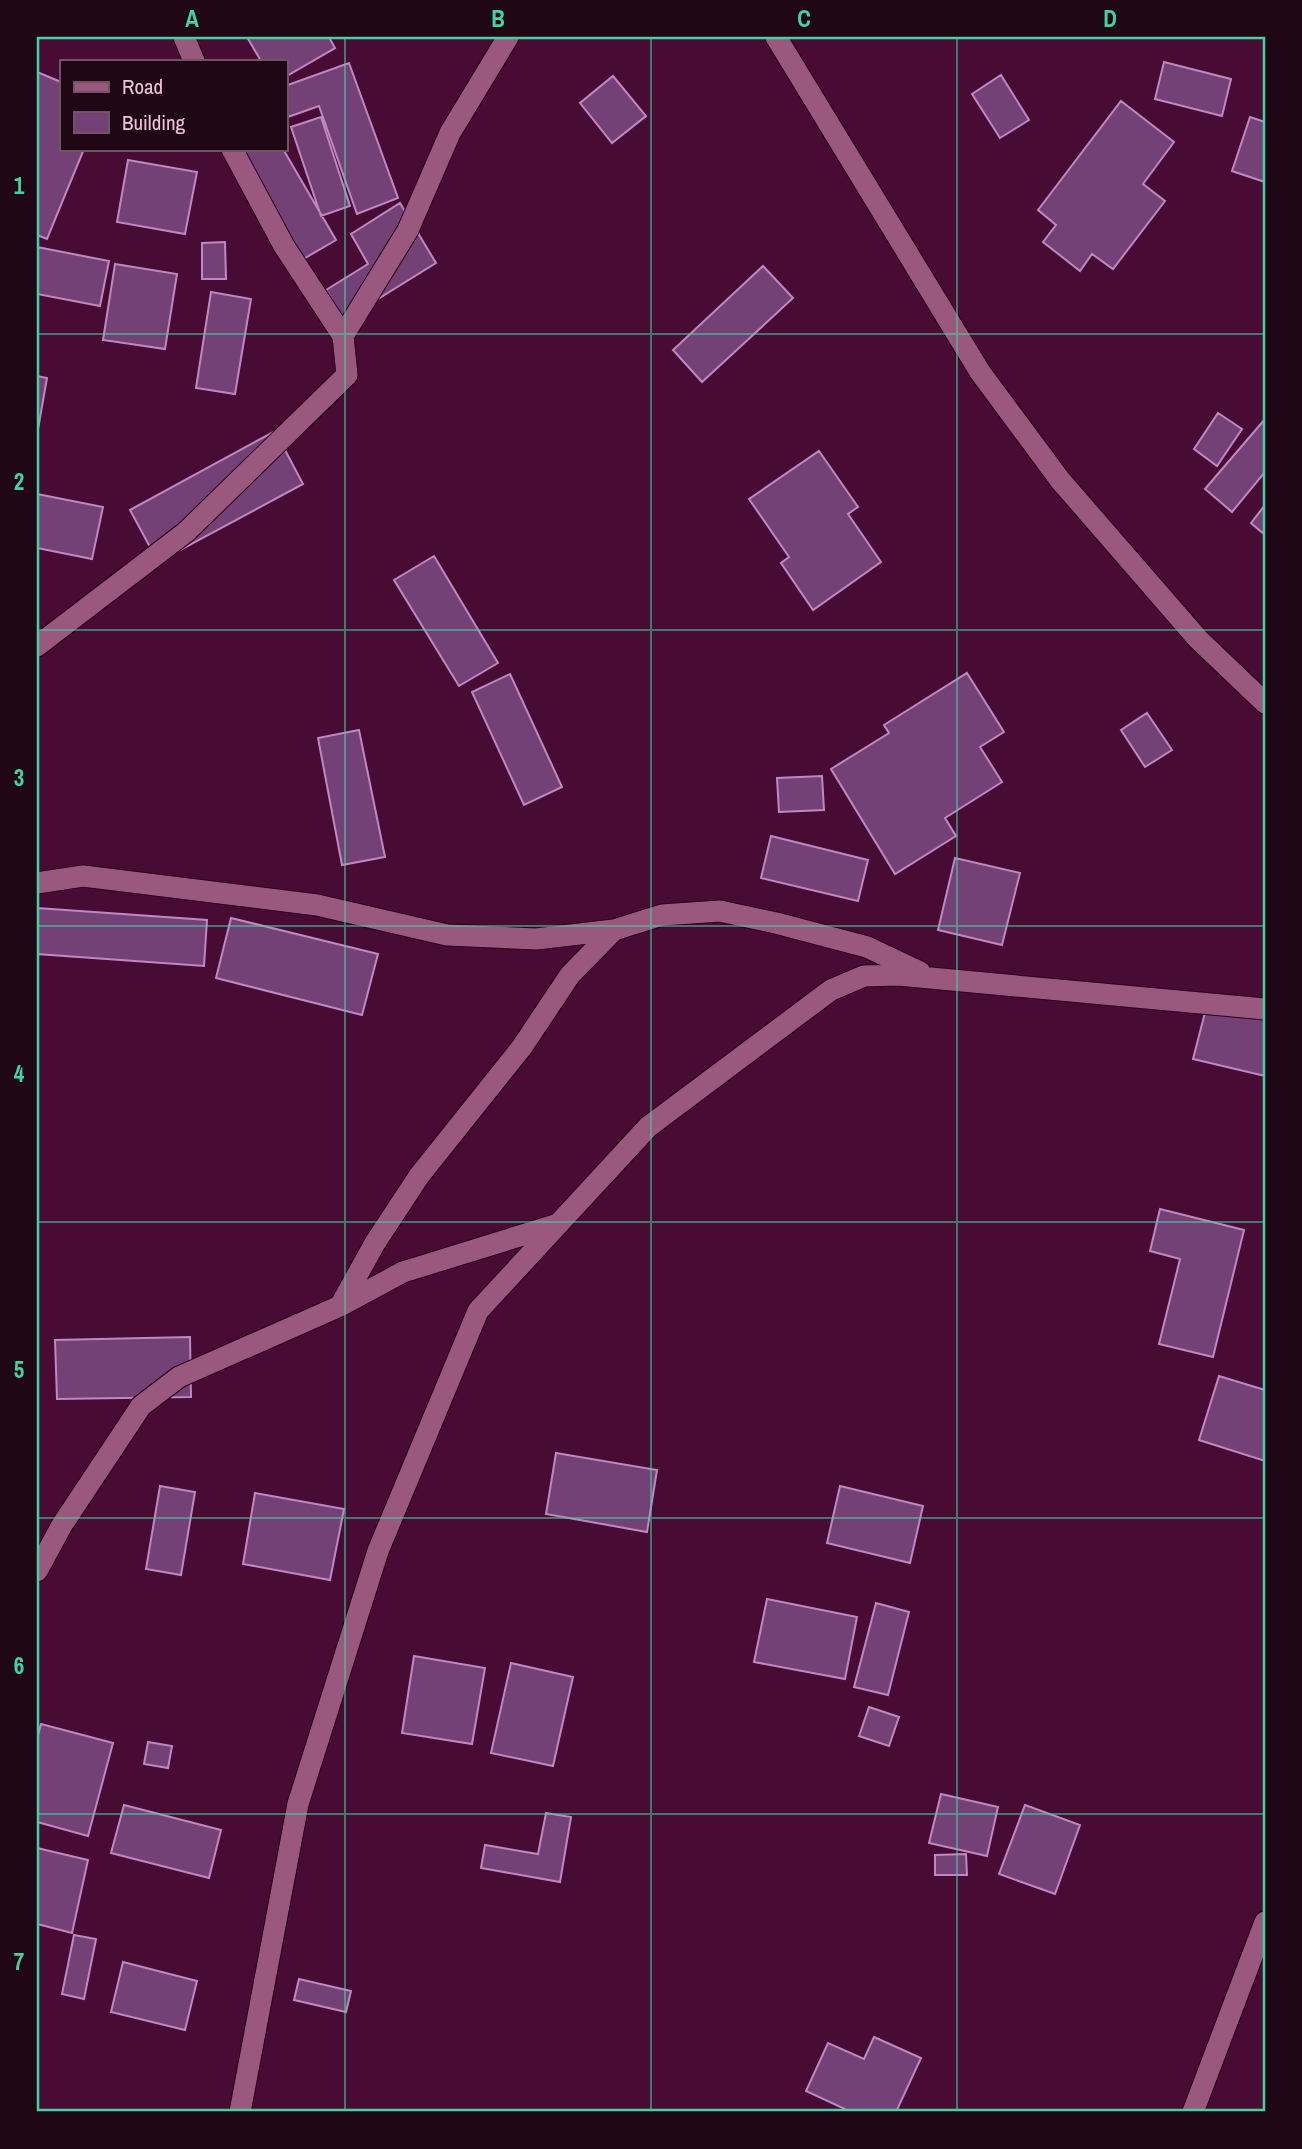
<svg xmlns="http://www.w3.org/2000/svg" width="1302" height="2149" viewBox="0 0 1302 2149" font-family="'Archivo Narrow',sans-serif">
	<rect width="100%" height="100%" fill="#480b34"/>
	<path fill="#734175" stroke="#bf88c1" stroke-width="2" d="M247 37H329L335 48 285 77V61H261Z
		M1164 62 1231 79 1222 116 1155 99Z
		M349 63 398 198 357 214 319 106 285 118V86Z
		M37 72 61 82V149H84L47 239 37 235Z
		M1001 75 1029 120 1000 138 972 94Z
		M613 76 646 116 612 143 580 103Z
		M1121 101 1174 142 1143 184 1165 201 1113 269 1092 254 1080 271 1043 242 1056 225 1038 210Z
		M321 117 350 206 321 216 291 127Z
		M1250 117 1265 122V182L1232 171Z
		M235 149H283L336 240 300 261Z
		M128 160 197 172 185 234 117 222Z
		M400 203 436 263 344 320 326 290 368 264 351 234Z
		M225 242 226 279H202V243Z
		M37 247 109 261 100 306 37 294Z
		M115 264 177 274 165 349 103 340Z
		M763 266 793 298 702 382 673 350Z
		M211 292 251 299 235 394 196 388Z
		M37 376 47 378 37 435Z
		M1218 413 1242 429 1217 466 1194 449Z
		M1265 419V472L1232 512 1205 489Z
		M275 431 303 484 158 562 130 510Z
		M819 451 858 507 848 514 881 562 813 610 781 563 789 557 749 499Z
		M37 494 103 507 92 559 37 548Z
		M1265 505V535L1251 523Z
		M434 556 498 663 459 686 394 580Z
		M967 673 1004 732 980 747 1002 782 945 818 956 836 895 874 831 769 889 733 884 725Z
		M510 674 562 787 524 805 472 692Z
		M1147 713 1172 750 1145 767 1121 730Z
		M359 730 385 857 342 865 318 738Z
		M822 776 824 810 779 812 777 778Z
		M771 836 868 860 858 901 761 878Z
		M955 858 1020 873 1002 945 938 930Z
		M37 908 207 920 204 966 37 954Z
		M231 918 378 954 362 1015 216 978Z
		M1209 997 1265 1010V1076L1193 1059Z
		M1160 1209 1244 1230 1213 1357 1159 1344 1180 1259 1150 1251Z
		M190 1337 191 1397 57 1399 55 1340Z
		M1219 1376 1265 1390V1461L1199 1440Z
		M556 1453 657 1470 647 1532 546 1514Z
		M160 1486 195 1492 181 1575 146 1569Z
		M840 1486 923 1506 910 1563 827 1543Z
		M255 1493 344 1509 330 1580 243 1564Z
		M767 1599 857 1617 845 1679 754 1662Z
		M876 1603 909 1612 888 1695 854 1687Z
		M414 1656 485 1668 472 1744 402 1733Z
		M511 1663 573 1677 553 1766 491 1753Z
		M869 1707 899 1717 889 1746 859 1736Z
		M41 1724 113 1743 88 1836 37 1822V1739Z
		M148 1742 172 1746 168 1768 144 1764Z
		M941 1794 998 1807 987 1856 929 1843Z
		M124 1805 221 1830 209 1878 111 1853Z
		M1025 1805 1080 1825 1055 1894 999 1874Z
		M546 1813 571 1817 560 1882 481 1868 485 1845 538 1854Z
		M37 1848 88 1860 72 1933 37 1924Z
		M966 1854 967 1875H935V1855Z
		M74 1935 96 1939 84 1999 62 1994Z
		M123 1962 197 1981 185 2030 111 2012Z
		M299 1979 351 1991 346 2012 294 2000Z
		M874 2037 921 2058 896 2112H844L845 2109 806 2091 828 2043 864 2059Z"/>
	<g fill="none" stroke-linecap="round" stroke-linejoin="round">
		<g stroke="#270019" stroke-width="23">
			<path id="street" d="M184 37 194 61
				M776 37 980 372 1060 480 1198 639 1265 703
				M343 336 408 230 450 133 508 37
				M37 646 186 532 347 375 343 336 284 246 232 149
				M37 883 83 876 317 905 447 935 536 939 614 930 662 915 720 911 776 923 867 947 920 972
				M340 1306 375 1243 419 1176 522 1047 570 975 614 930
				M37 1571 62 1525 141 1406 179 1377 340 1306 403 1272 555 1225
				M240 2112 298 1804 378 1551 478 1311 648 1127 831 990 864 976 898 975 1265 1009"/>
		</g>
		<g stroke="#270019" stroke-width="23">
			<path id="secondary" d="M1193 2112 1265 1922"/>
		</g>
		<use href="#street" stroke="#9b587e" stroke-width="21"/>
		<use href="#secondary" stroke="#9b587e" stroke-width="21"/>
	</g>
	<path fill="none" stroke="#41d4a1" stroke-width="2" stroke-opacity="0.55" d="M345 37V2112M651 37V2112M957 37V2112M37 334H1265M37 630H1265M37 926H1265M37 1222H1265M37 1518H1265M37 1814H1265"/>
	<rect width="1302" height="2149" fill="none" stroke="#200716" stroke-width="77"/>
	<rect x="60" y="60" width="228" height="91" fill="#200716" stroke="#725364" stroke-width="2"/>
	<rect x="74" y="82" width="35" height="10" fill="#9b587e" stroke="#725364" stroke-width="2"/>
	<text x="122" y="94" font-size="21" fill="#ecc5d9">Road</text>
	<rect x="74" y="112" width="35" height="21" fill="#734175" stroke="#725364" stroke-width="2"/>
	<text x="122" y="130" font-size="21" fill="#ecc5d9">Building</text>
	<rect x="38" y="38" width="1226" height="2072" fill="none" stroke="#41d4a1" stroke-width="2.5"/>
	<g font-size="23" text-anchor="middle" font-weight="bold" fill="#41d4a1">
		<text x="192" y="27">A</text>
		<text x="498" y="27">B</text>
		<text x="804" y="27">C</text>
		<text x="1110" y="27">D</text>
		<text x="19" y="194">1</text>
		<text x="19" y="490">2</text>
		<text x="19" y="786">3</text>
		<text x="19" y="1082">4</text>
		<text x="19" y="1378">5</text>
		<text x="19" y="1674">6</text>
		<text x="19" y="1970">7</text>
	</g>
</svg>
